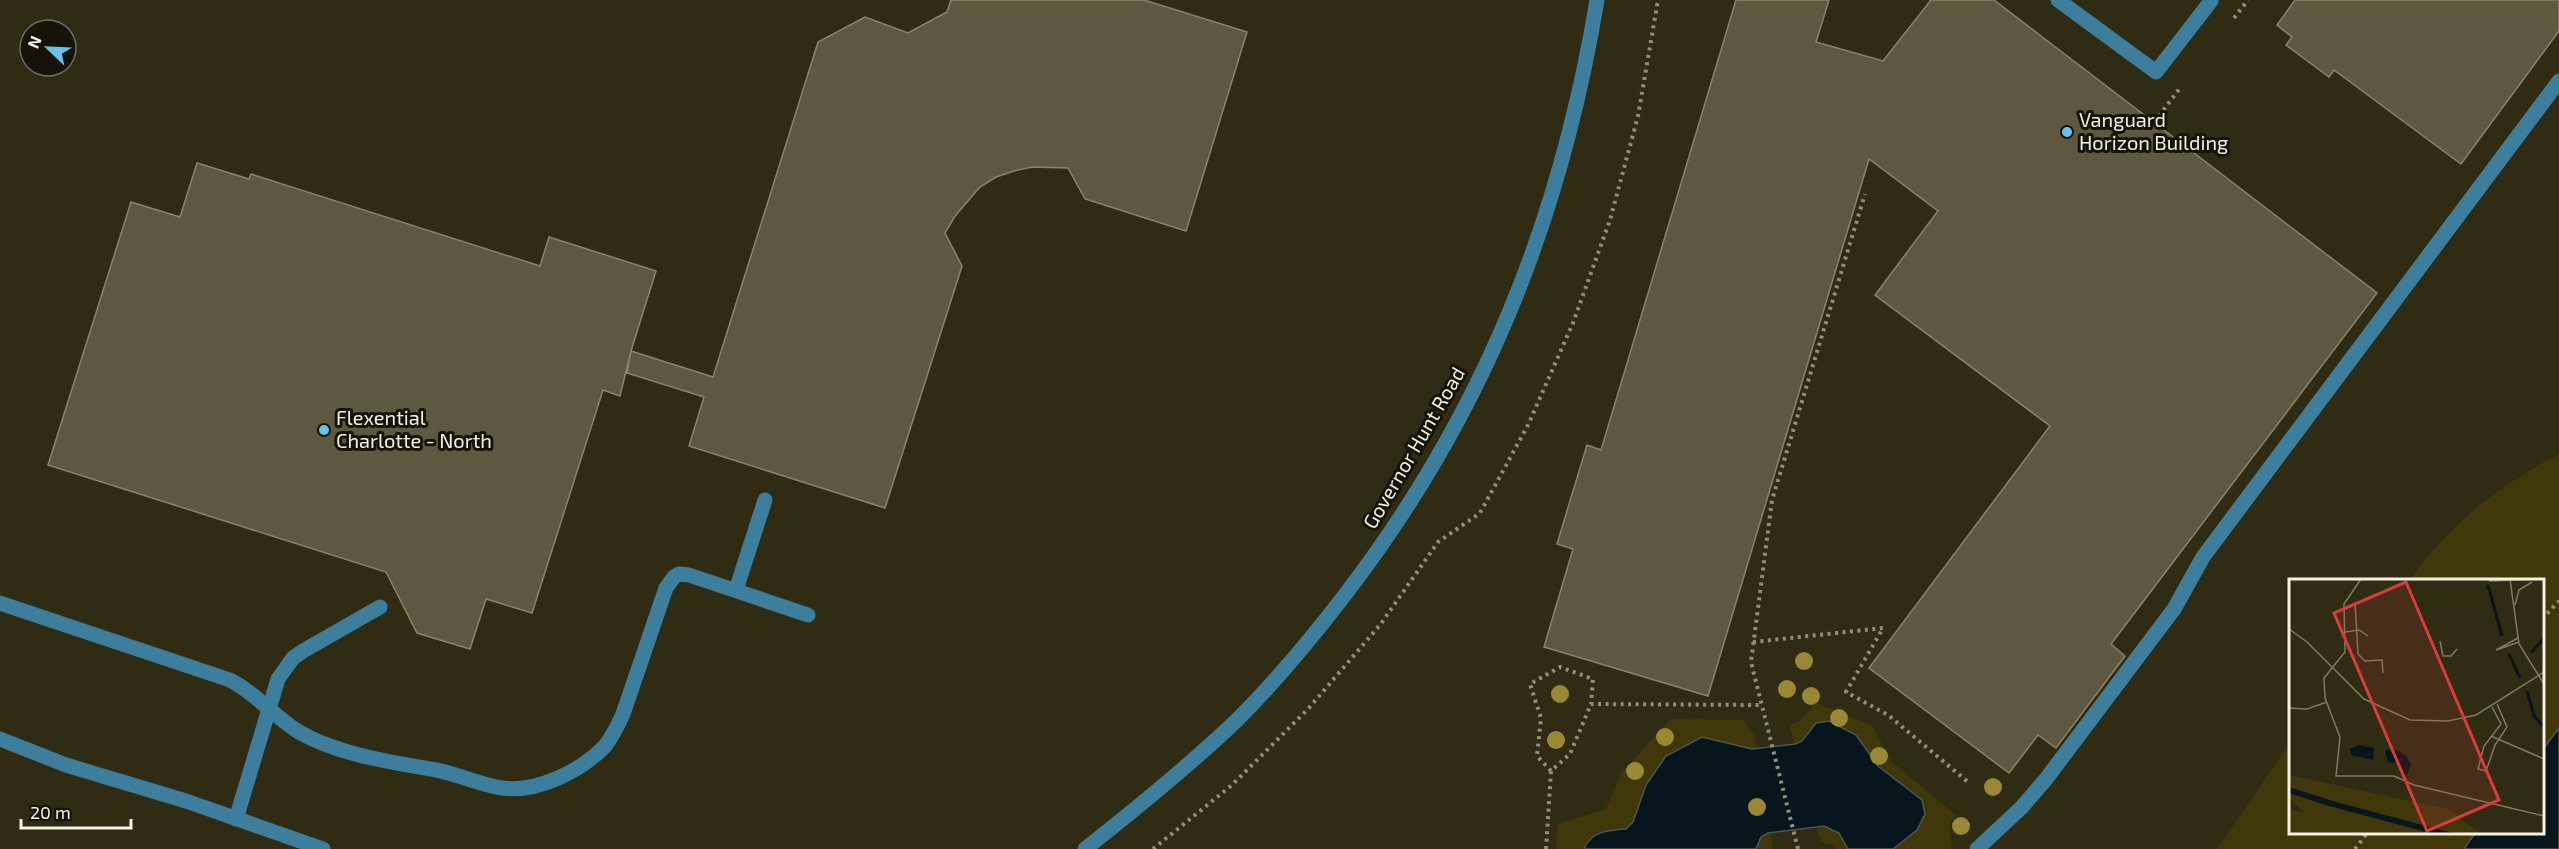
<svg xmlns="http://www.w3.org/2000/svg" width="2559" height="849" viewBox="0 0 2559 849" font-family="'Exo 2',sans-serif">
	<rect width="100%" height="100%" fill="#302b13"/>
	<path fill="#40370a" d="M2559 454V849H2217L2290 743V832H2542V580H2409C2453 522 2494 488 2559 454Z
		M1816 703 1872 726 1892 762 1957 816 1950 820 1951 849H1835L1831 844 1821 843 1789 725 1797 723Z
		M1670 719 1744 720 1754 735 1773 849H1556L1558 824 1606 809 1620 775Z"/>
	<path fill="#07151c" stroke="#4e5758" stroke-width="1.5" d="M1829 721 1856 735 1878 766 1922 800 1925 814 1917 830 1893 849H1848L1839 833 1824 826 1768 833 1761 837 1756 849H1584C1591 831 1609 830 1626 829L1633 822 1646 785 1666 756 1702 737 1752 749 1795 744 1802 741 1816 723Z
		M2559 728V849H2464L2475 833 2542 832 2543 749Z"/>
	<path fill="#5d583f" stroke="#8a856a" stroke-width="1.5" d="M951 0H1144L1247 32 1186 231 1085 199 1068 168 1032 167 1014 171 996 177 980 187 955 216 945 233 962 266 885 508 689 446 704 397 627 373 631 351 713 377 818 42 865 17 908 33 947 12Z
		M1736 0H1829L1816 42 1883 61 1931 0H1994L2377 293 2111 644 2125 656 2056 748 2038 735 2009 773 1869 668 2050 426 1875 295 1938 211 1869 159 1708 696 1544 647 1573 549 1557 544 1587 445 1601 450Z
		M2295 0H2559V31L2461 164 2334 70 2329 77 2286 45 2292 37 2277 25Z
		M197 163 249 179 251 174 540 266 549 237 656 271 631 351 620 396 603 390 532 613 486 599 470 649 417 633 386 572 48 465 131 202 180 217Z"/>
	<g fill="none" stroke-linecap="round" stroke-linejoin="round">
		<path stroke="#928e7b" stroke-width="4" stroke-dasharray="3 4.5" stroke-linecap="butt" d="M2234 18 2248 0
			M2159 116 2180 88
			M2542 619 2559 601
			M1753 642 1883 628 1846 692 1888 715 1968 782
			M1551 771 1537 756 1541 718 1530 684 1560 667 1593 679 1591 704
			M1153 849 1232 785 1308 709 1380 625 1438 542 1480 513 1528 425 1573 323 1610 220 1638 116 1658 0
			M1546 849 1551 771 1570 754 1591 704 1762 705
			M1798 849 1751 662 1772 500 1865 194
			M2355 849 2368 832"/>
		<path stroke="#3c7e9c" stroke-width="15" d="M2058 0 2156 72 2211 1 2210 0
			M736 590 765 500
			M0 603 230 680C256 693 274 717 299 732 339 755 391 762 436 770 458 774 480 785 502 788 537 793 581 771 605 746 613 736 618 725 623 714L666 588 674 577 679 574 689 575 808 615
			M0 739 66 765 186 801 323 849
			M236 819 278 679 293 658 303 651 380 607
			M1085 849C1137 808 1189 766 1237 720 1275 682 1311 639 1344 596 1482 417 1560 223 1597 0
			M1977 849 2022 807 2046 779 2174 609 2203 557 2559 81"/>
	</g>
	<g fill="#9a8835">
		<circle cx="1804" cy="661" r="9"/>
		<circle cx="1787" cy="689" r="9"/>
		<circle cx="1560" cy="694" r="9"/>
		<circle cx="1811" cy="696" r="9"/>
		<circle cx="1839" cy="718" r="9"/>
		<circle cx="1665" cy="737" r="9"/>
		<circle cx="1556" cy="740" r="9"/>
		<circle cx="1879" cy="756" r="9"/>
		<circle cx="1635" cy="771" r="9"/>
		<circle cx="1993" cy="787" r="9"/>
		<circle cx="1757" cy="807" r="9"/>
		<circle cx="1961" cy="826" r="9"/>
	</g>
	<g fill="#67c4ef" stroke="#161409" stroke-width="2">
		<circle cx="2067" cy="132" r="6"/>
		<circle cx="324" cy="430" r="6"/>
	</g>
	<g text-anchor="middle" stroke-width="6" stroke-linejoin="round" paint-order="stroke">
		<g font-size="20" fill="#f4f1e3" stroke="#161409" text-anchor="start">
			<text x="2079" y="127">Vanguard<tspan x="2079" dy="23">Horizon Building</tspan></text>
			<text x="336" y="425">Flexential<tspan x="336" dy="23">Charlotte - North</tspan></text>
		</g>
		<g font-size="20" fill="#f4f1e3" stroke="#161409">
			<text transform="translate(1414 448) rotate(-60)" y="7">Governor Hunt Road</text>
		</g>
	</g>
	<g transform="translate(2289 579)">
		<rect width="255" height="255" fill="#302b13"/>
		<path d="M0 196 159 230 192 255H0V230L15 233 0 219Z" fill="#40370a"/>
		<path d="M70 166 85 169 84 181 62 176 61 170ZM103 169 116 175 122 185 118 197 112 194 110 184 99 183 96 172ZM0 208 47 223 167 255H145L40 227 0 214Z" fill="#07151c"/>
		<path fill="none" stroke="#07151c" stroke-width="3" d="M199 6 213 57M242 74 255 59M220 75 231 99M238 112 245 137 255 148"/>
		<path fill="none" stroke="#7e7a66" stroke-width="1.5" d="M72 0 55 25 56 73 35 99 36 119 51 158 47 197H105L125 206 255 237M204 0 200 2 251 0M221 0 230 65 255 105M66 23 69 75 76 82 93 81 94 94M226 26 230 11 243 3M0 50 18 63 75 120 121 141 159 142 187 136 255 93M56 53 70 51 79 57M229 59 207 71 230 63M151 62 154 77H162L168 70M203 128 212 145 195 167 189 190 197 192 206 166 218 148 208 125M0 129 18 130 38 123M202 157 255 180"/>
		<path fill="#d93c3b" fill-opacity="0.15" stroke="#d93c3b" stroke-width="3" d="M117 3 210 221 138 252 45 34Z"/>
		<rect width="255" height="255" fill="none" stroke="#f4f1e3" stroke-width="3"/>
	</g>
	<g transform="translate(48 48) rotate(293)"><circle r="28" fill="#161409" stroke="#6f6c60" stroke-width="1.5"/>
	<path d="M0-4.5L10 22L0 15L-10 22Z" fill="#67c4ef"/>
	<text y="-9" font-size="16" font-weight="bold" text-anchor="middle" fill="#f4f1e3">N</text>
	</g>
	<path d="M21 819v9h110v-9" fill="none" stroke="#f4f1e3" stroke-width="3"/>
	<text x="30" y="819" font-size="18" fill="#f4f1e3" stroke="#161409" stroke-width="4.5" paint-order="stroke">20 m</text>
</svg>
